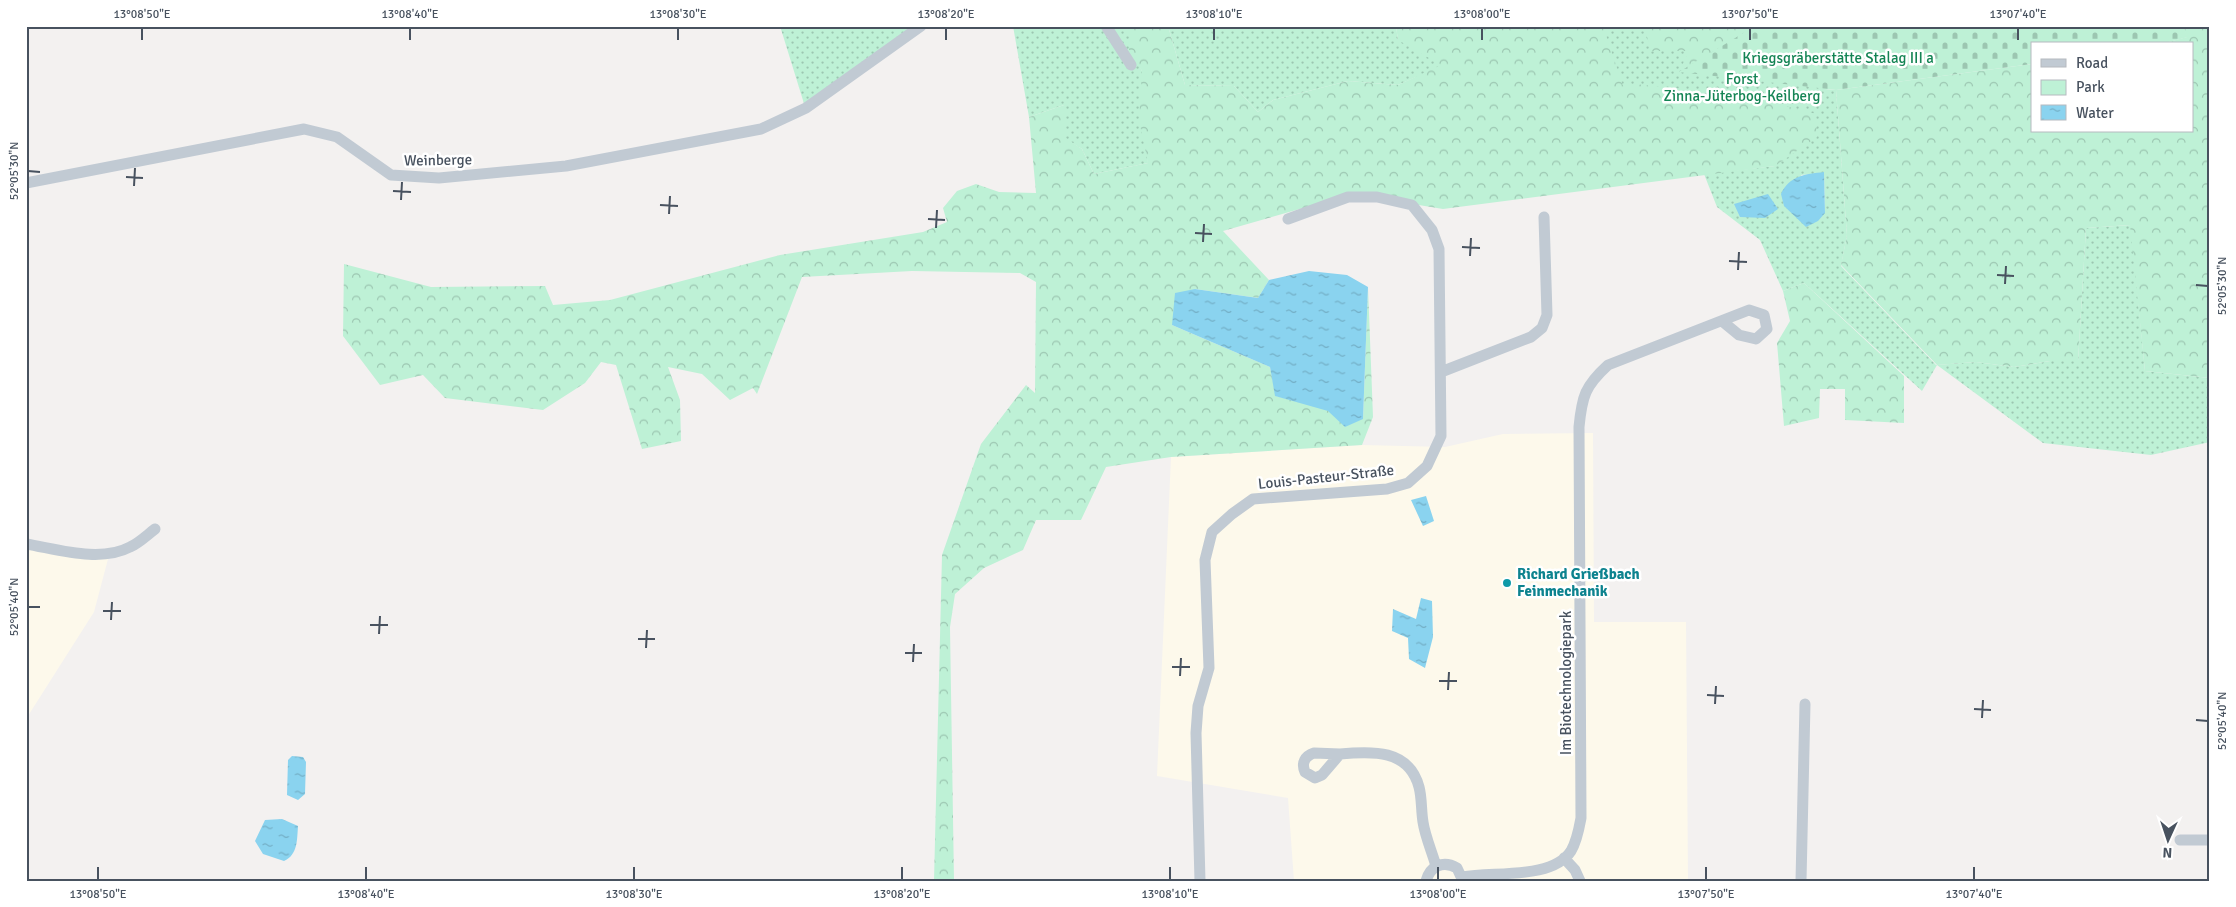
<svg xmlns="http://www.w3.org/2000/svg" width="2236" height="907" viewBox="0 0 2236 907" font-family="Signika,sans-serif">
	<defs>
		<pattern id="green-dots" width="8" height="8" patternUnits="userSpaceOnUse" patternTransform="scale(1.25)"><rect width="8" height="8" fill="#bef1d6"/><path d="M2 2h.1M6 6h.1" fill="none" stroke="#9cc6b1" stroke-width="1.8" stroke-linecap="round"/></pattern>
		<pattern id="forest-crowns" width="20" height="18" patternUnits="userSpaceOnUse" patternTransform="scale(1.25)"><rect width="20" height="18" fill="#bef1d6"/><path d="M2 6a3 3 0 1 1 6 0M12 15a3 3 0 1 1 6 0" fill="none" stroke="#9cc6b1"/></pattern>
		<pattern id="cemetery-stones" width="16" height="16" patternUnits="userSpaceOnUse" patternTransform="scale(1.25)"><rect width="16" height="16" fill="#bef1d6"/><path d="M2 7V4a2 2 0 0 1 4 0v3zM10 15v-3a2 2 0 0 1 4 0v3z" fill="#9cc6b1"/></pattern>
		<pattern id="water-ripples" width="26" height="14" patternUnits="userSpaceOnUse" patternTransform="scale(1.25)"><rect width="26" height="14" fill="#8ad3ef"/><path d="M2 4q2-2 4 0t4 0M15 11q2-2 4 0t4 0" fill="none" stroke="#73aec5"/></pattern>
	</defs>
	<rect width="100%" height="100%" fill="#f3f1f0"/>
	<path fill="#fdf9eb" d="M1593 433 1594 622H1686L1688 881H1294L1288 798 1157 776 1171 457 1362 445 1445 447 1503 434Z
		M26 548 108 559 94 612 26 719Z"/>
	<path fill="url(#green-dots)" fill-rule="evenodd" d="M780 26H917L806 110Z
		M1013 26H1130L1131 46 1142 71 1148 163 1094 174 1082 149 1064 138V105L1029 117Z
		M1168 26H1396L1398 40 1413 26H2210L2032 44 1825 89 1836 90 1847 235 1841 266 1936 365 1976 362 2014 367 2050 361H2078L2086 228 2131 225 2145 371 2210 378V442L2151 455 2043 443 1937 365 1922 391 1804 283 1783 291 1760 240 1717 207 1704 174 1775 166 1416 77 1398 85 1348 81 1273 100 1258 112 1234 86 1185 85ZM1824 173 1825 213 1801 175Z"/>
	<path fill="url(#forest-crowns)" d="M1130 26H1168L1185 85 1234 86 1258 112 1273 100 1348 81 1398 85 1441 65 1398 40 1396 26H1603L1623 86 1634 84 1743 95 1816 114 1817 137 1775 166 1443 209 1352 194 1223 231 1269 280 1258 298 1195 289 1172 325 1270 367 1276 396 1363 419 1368 287 1373 417 1362 445 1171 457 1106 467 1081 520H1036L1023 550 984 568 955 594 950 627 954 881H934L942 555 981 444 1026 385 1035 393 1036 282 1020 273 912 271 802 277 757 394 753 388 730 400 702 374 668 367 680 400 681 441 642 449 616 365 601 362 585 383 543 410 445 398 423 375 380 385 343 336 344 264 431 287 545 286 553 305 610 300 780 255 923 232 947 222 943 208 957 191 976 184 999 192 1036 193 1029 117 1064 105V137L1082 149 1094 174 1148 163 1139 120 1142 71 1129 50Z
		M1644 26H1755L1679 72 1689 51H1651Z
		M2183 26H2210V378L2145 371 2130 225 2086 228 2078 361H2050L2014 367 1976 362 1937 365 1841 265 1847 235 1836 90 2032 64V131H2192V44H2161L2187 37Z
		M1804 283 1904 376V423L1845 420V389H1820L1819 418 1784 426 1777 343 1790 321 1783 291Z"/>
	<path fill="url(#cemetery-stones)" d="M1755 26H2183L2188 37 2161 44H2032V64L1836 90 1679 72Z"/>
	<path fill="url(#water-ripples)" d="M1824 172 1825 213 1818 221 1806 227 1784 206 1781 194C1789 176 1805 174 1824 172Z
		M1768 194 1778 209 1765 218 1740 217 1734 204Z
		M1309 271 1347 275 1368 287 1363 419 1345 427 1328 411 1275 396 1270 367 1172 325 1175 293 1195 289 1258 298 1269 280Z
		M1426 496 1434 521 1423 526 1411 500Z
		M1421 598 1432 601 1433 637 1425 668 1409 659 1408 638 1392 631 1393 609 1416 619Z
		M292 756 303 757 306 762 305 794 298 800 287 795 288 760Z
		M282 819 298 826C297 839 298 855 284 861L263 854 255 841 265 820Z"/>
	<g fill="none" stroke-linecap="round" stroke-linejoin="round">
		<path stroke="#c1cad3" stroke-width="11" d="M1106 26 1131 65
			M26 183 304 129 337 137 391 175 439 178 566 166 761 129 806 108 921 26
			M1441 372 1531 337 1542 328 1547 315 1544 217
			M26 544C57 549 100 563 130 547 139 543 147 535 155 529
			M1314 753 1340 754 1322 775 1315 778 1305 772C1301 763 1305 756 1314 753Z
			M1340 754C1372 751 1409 749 1419 787 1422 798 1421 810 1423 822 1425 836 1432 852 1436 866
			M2180 840H2210
			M1564 858 1575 870 1580 881
			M1463 877C1493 871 1552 880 1571 851 1577 841 1579 829 1581 818L1579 427C1582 396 1585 386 1608 365L1749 310 1764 315 1767 329 1756 339 1739 335 1722 321
			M1200 881 1196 733 1198 706 1209 668 1205 560 1212 532 1232 514 1253 499 1387 489 1408 483 1427 466 1441 436 1439 249 1432 230 1412 205 1377 197H1348L1288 219
			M1426 881C1430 866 1443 860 1457 868L1463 881
			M1801 881 1805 704"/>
	</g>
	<path fill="none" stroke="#48525f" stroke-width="2" d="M142 40V28M410 40V28M678 40V28M946 40V28M1214 40V28M1482 40V28M1750 40V28M2018 40V28M28 171 40 172M126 177 143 178M134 186 135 168M393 191 411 192M401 200 402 182M660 205 678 206M669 214 670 196M928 219 945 220M936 228 937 210M1195 233 1212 234M1203 242 1204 224M1462 247 1480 248M1470 256 1471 238M1729 261 1747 262M1738 270 1739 252M1997 275 2014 276M2005 284 2006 266M2196 285 2208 286M28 607H40M103 611H121M111 620 112 602M370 625H388M379 634 380 616M638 639H655M646 648 647 630M905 653H922M913 662 914 644M1172 667H1190M1180 676 1181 658M1439 681H1457M1448 690 1449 672M1707 695 1724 696M1715 704 1716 686M1974 709 1991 710M1982 718 1983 700M2196 720 2208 721M98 880V867M366 880V867M634 880V867M902 880V867M1170 880V867M1438 880V867M1706 880V867M1974 880V867"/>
	<circle fill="#0f9aa8" stroke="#fff" stroke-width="2" cx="1507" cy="583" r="5"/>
	<g text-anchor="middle" stroke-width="5" stroke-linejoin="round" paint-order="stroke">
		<g font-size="15" fill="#148454" stroke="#fff">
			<text x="1838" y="63">Kriegsgräberstätte Stalag III a</text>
			<text x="1742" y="84">Forst<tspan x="1742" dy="17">Zinna-Jüterbog-Keilberg</tspan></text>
		</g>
		<g font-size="15" fill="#48525f" stroke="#fff">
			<text transform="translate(438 160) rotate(-1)" y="5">Weinberge</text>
			<text transform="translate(1326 477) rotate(-6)" y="5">Louis-Pasteur-Straße</text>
			<text transform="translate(1566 683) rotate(-90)" y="5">Im Biotechnologiepark</text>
		</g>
		<g font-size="15" font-weight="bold" fill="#0d838f" stroke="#fff" text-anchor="start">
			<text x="1517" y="579">Richard Grießbach<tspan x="1517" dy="17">Feinmechanik</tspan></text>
		</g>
	</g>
	<rect width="2236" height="907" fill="none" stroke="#ffffff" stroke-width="55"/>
	<rect x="2031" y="42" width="162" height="90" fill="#ffffff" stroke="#b6babf"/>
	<rect x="2041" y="59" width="25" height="8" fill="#c1cad3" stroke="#b6babf"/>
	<text x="2076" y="68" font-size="15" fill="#48525f">Road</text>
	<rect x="2041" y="80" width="25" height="15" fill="#bef1d6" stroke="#b6babf"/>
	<text x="2076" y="92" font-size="15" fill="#48525f">Park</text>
	<rect x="2041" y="105" width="25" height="15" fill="url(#water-ripples)" stroke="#b6babf"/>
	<text x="2076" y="118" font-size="15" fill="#48525f">Water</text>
	<g transform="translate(2168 840) rotate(183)" stroke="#ffffff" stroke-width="4" paint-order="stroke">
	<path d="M0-4L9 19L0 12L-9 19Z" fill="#48525f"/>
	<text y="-8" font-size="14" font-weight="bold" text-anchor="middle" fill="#48525f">N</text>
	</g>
	<rect x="28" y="28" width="2180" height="852" fill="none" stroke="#48525f" stroke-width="2"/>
	<g font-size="12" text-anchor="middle" fill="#48525f">
		<text x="142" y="18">13°08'50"E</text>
		<text x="410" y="18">13°08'40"E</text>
		<text x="678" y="18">13°08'30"E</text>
		<text x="946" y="18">13°08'20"E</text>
		<text x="1214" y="18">13°08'10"E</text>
		<text x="1482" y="18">13°08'00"E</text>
		<text x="1750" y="18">13°07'50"E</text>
		<text x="2018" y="18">13°07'40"E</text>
		<text transform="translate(14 171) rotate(-90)" y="4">52°05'30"N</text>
		<text transform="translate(2222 286) rotate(-90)" y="4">52°05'30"N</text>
		<text transform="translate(14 607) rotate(-90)" y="4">52°05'40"N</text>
		<text transform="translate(2222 721) rotate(-90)" y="4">52°05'40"N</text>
		<text x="98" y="898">13°08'50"E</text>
		<text x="366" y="898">13°08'40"E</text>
		<text x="634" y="898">13°08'30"E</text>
		<text x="902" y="898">13°08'20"E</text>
		<text x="1170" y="898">13°08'10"E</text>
		<text x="1438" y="898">13°08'00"E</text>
		<text x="1706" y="898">13°07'50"E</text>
		<text x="1974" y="898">13°07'40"E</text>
	</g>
</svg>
